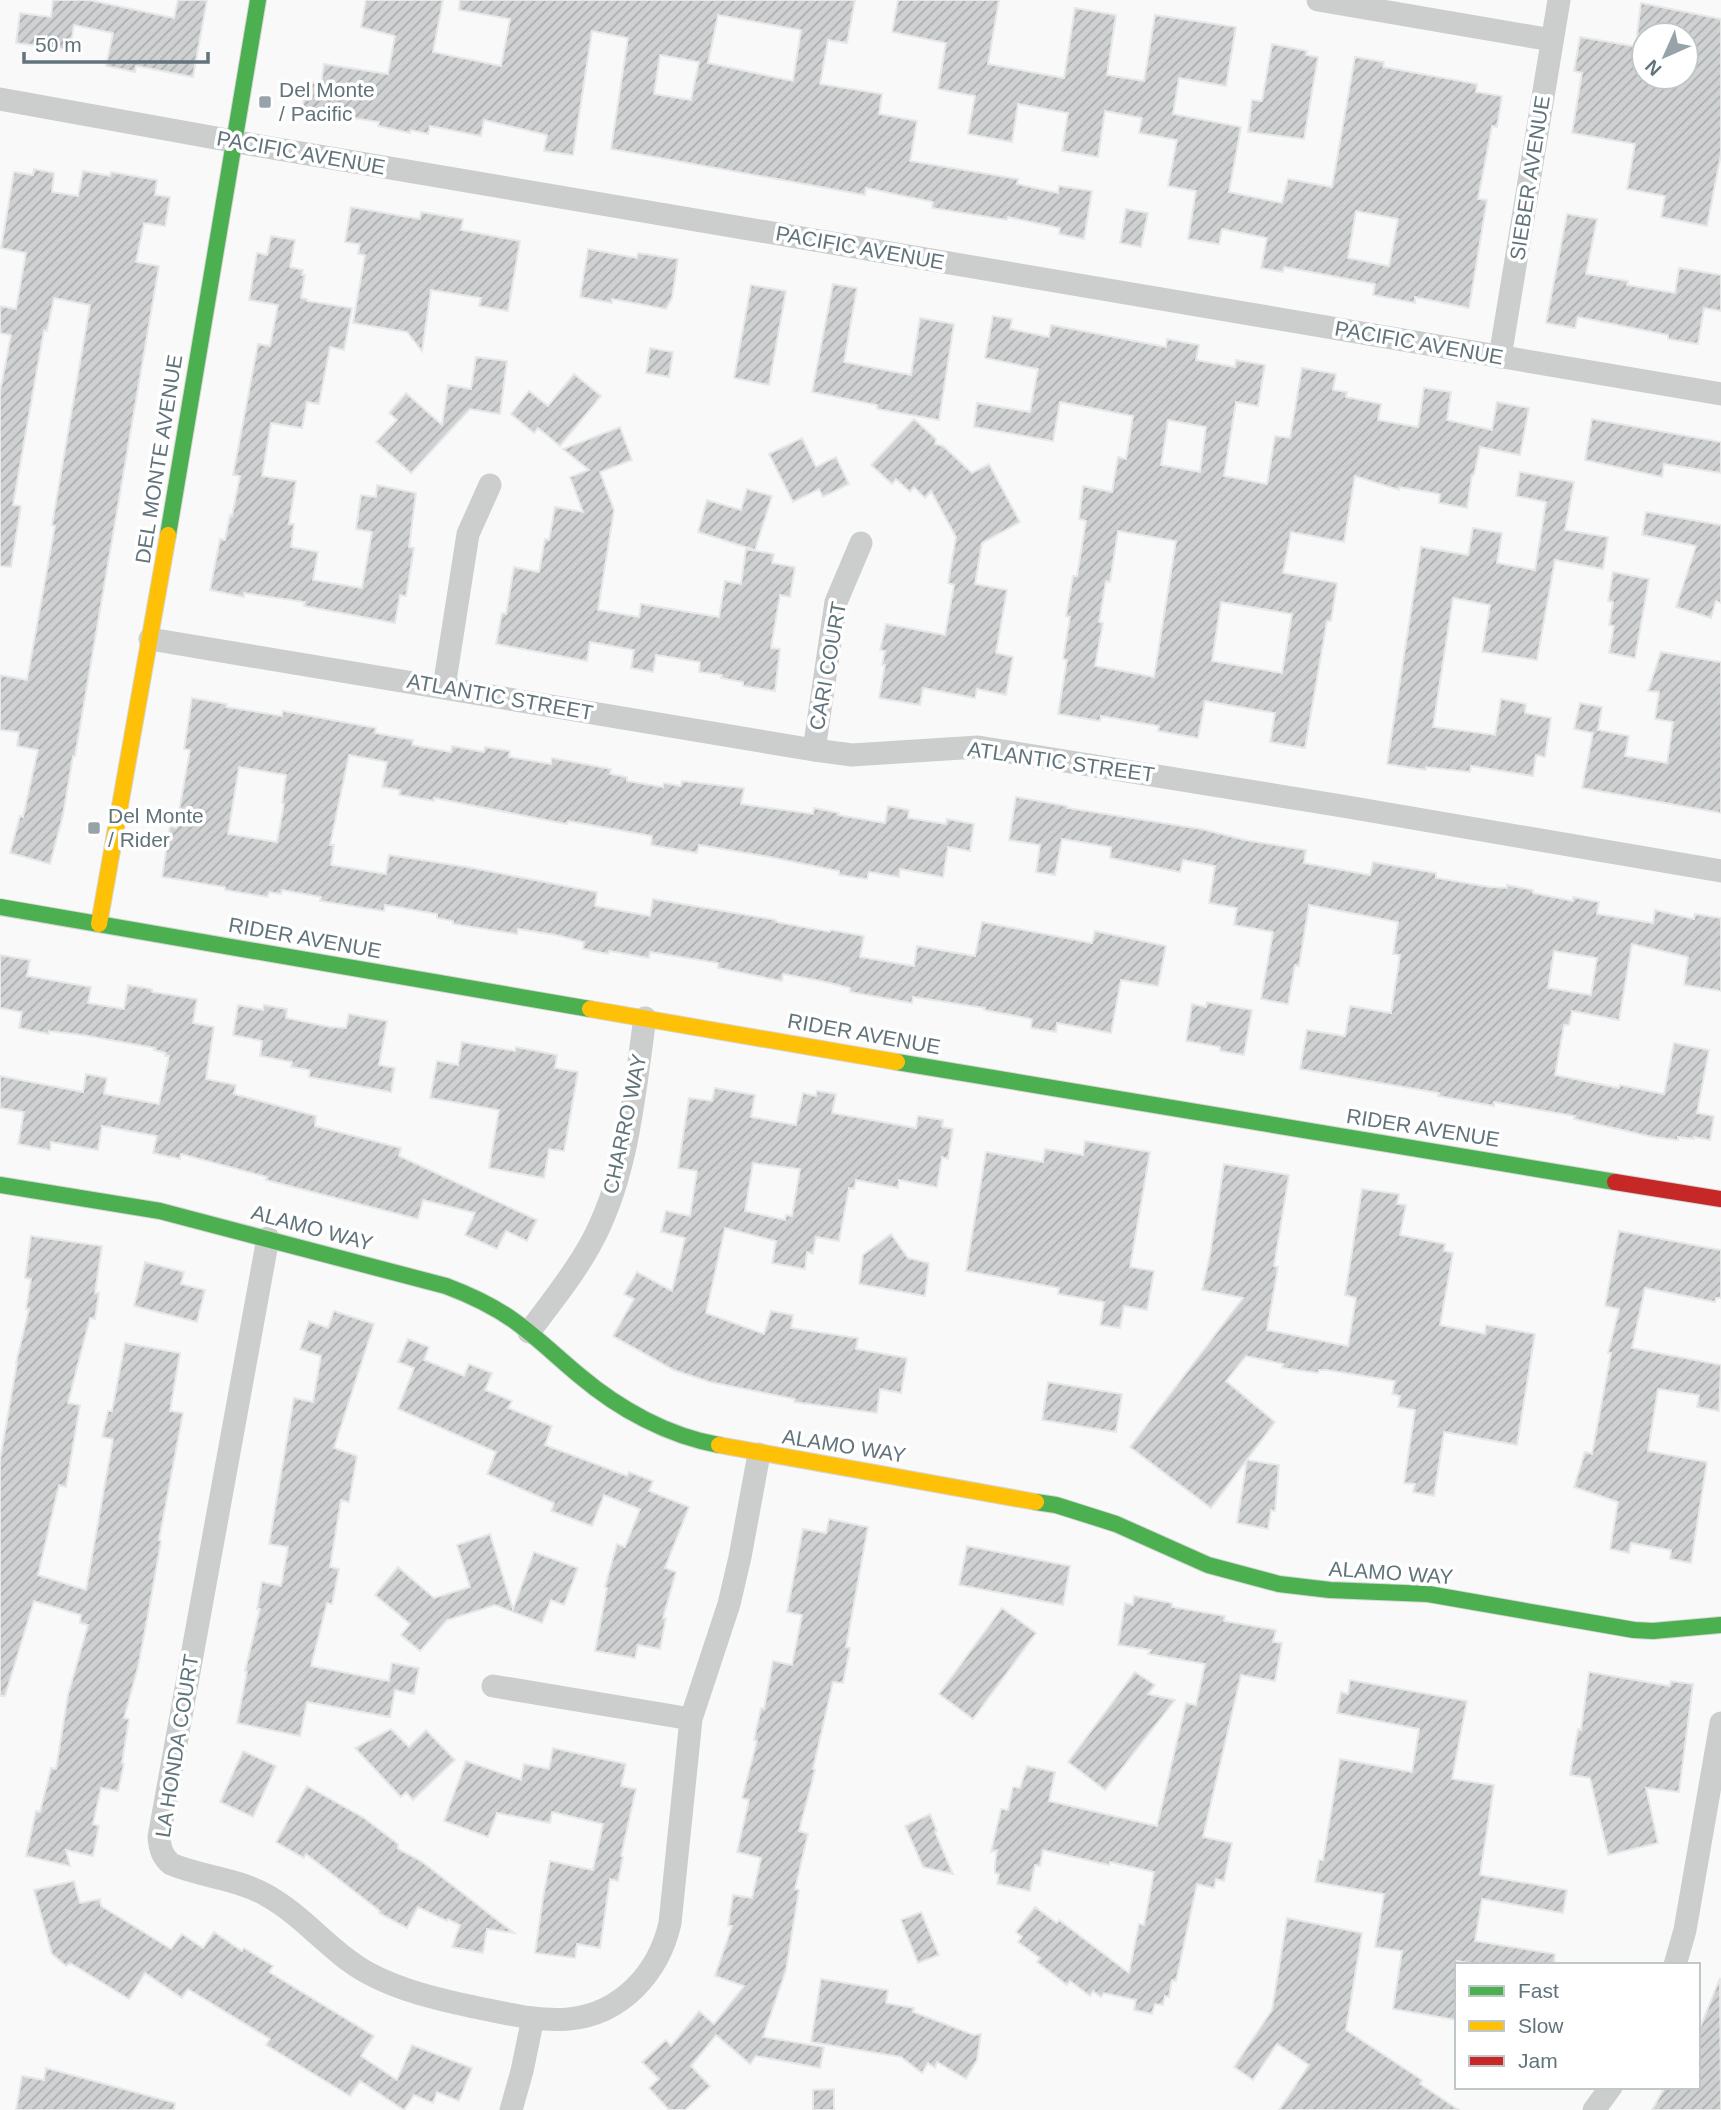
<svg xmlns="http://www.w3.org/2000/svg" width="1721" height="2110" viewBox="0 0 1721 2110" font-family="Arial,sans-serif">
	<defs>
		<pattern id="building-hatch" width="6" height="6" patternUnits="userSpaceOnUse" patternTransform="scale(1.75)"><rect width="6" height="6" fill="#cfd1d2"/><path d="M-1 1l2-2M0 6l6-6M5 7l2-2" fill="none" stroke="#abaeaf"/></pattern>
	</defs>
	<rect width="100%" height="100%" fill="#f9f9f9"/>
	<path fill="url(#building-hatch)" stroke="#e8e8e8" stroke-width="2" fill-rule="evenodd" d="M53 0H89L174 18 178 0H207L193 77 136 66 135 72 106 66 113 33 74 25 70 50 16 43 20 13 51 17Z
		M366 0H443L433 52 501 66 510 19 459 10 460 0H855L847 43 828 40 820 84 882 94 879 114 917 121 910 161 1018 179 1017 184 1058 193 1059 186 1092 191 1084 239 1059 234 1060 228 1008 217 1007 220 932 208 933 202 866 188 865 195 611 149 628 38 592 31 573 155 544 151 547 135 484 120 481 136 430 126 428 134 411 130 410 133 378 126 379 122 302 110 307 81 321 84 324 64 388 74 395 36 361 27ZM718 15 801 30 793 81 708 63ZM660 55 699 62 691 100 654 94Z
		M898 0H999L988 64 1064 78 1075 8 1116 15 1107 75 1144 81 1155 15 1236 27 1226 86 1179 78 1173 114 1241 127 1229 192 1282 203 1288 179 1332 187 1355 57 1384 62 1383 67 1477 84 1476 92 1502 96 1497 127 1492 126 1478 199 1487 200 1469 308 1415 297V303L1373 295 1375 284 1284 267 1283 272 1261 268 1267 238 1222 229 1219 244 1188 239 1196 191 1168 186 1177 140 1139 133 1142 118 1105 111 1098 157 1062 151 1068 113 1018 104 1012 142 968 134 975 96 938 89 946 43 892 32ZM1356 211 1398 219 1389 266 1348 258Z
		M1641 3 1721 19V154L1707 226 1661 217 1665 196 1627 189 1635 144 1572 133 1582 73 1574 71 1580 37 1644 48V77H1686V35H1637Z
		M1272 44 1307 51 1306 55 1318 57 1304 139 1248 132 1252 100 1262 101Z
		M34 169 54 173 52 192 78 196 83 171 110 176 111 172 157 180 155 195 170 197 165 226 144 223 136 262 159 266 75 756H73L63 815 50 864 10 853 20 816 23 817 38 750 17 746 19 732 0 730V675L27 680 55 526 52 525 90 305 54 298 47 331 44 330 13 505 21 506 11 567 0 566V392L11 335 0 333V306L16 309 26 253 1 248 14 172 33 175Z
		M351 207 420 219 421 212 463 219 461 230 520 241 508 311 479 306 481 298 431 290 422 351 407 332 353 323 365 255 358 254 360 244 345 242Z
		M1126 209 1148 213 1141 247 1120 243Z
		M1567 214 1597 219 1586 274 1628 281 1627 285 1675 293 1679 268 1721 275V311L1704 308 1698 344 1668 339V335L1578 317 1575 328 1546 323Z
		M271 236 295 240 290 267 303 270 302 275H305L301 298 307 299V301L352 308 344 350 330 347 319 404 307 402 302 428 271 423 262 476 296 481 289 524H294L291 547 318 552 313 580 362 588 372 532 356 529 361 495 376 497 377 485 416 493 409 547 414 548 406 596 400 595 395 623 304 606 305 602 244 593V597L210 590 220 539 225 540 230 515 232 516 240 476 233 475 258 344 270 346 278 305 249 300 257 253 267 255Z
		M588 249 637 258 638 253 678 259 672 298 666 309 612 299V303L580 297Z
		M833 284 857 288 844 362 911 375 920 318 954 324 939 420 877 409V405L812 392Z
		M751 285 786 291 769 385 734 378Z
		M993 316 1012 319 1010 329 1049 337 1051 325 1166 347 1167 339 1199 345 1196 360 1235 367 1236 360 1265 365 1258 406 1236 402 1224 476 1267 484 1275 436 1290 438 1302 368 1336 374 1333 390 1347 392 1346 397 1381 404 1378 420 1418 427 1424 388 1451 392 1447 420 1492 430 1497 402 1529 408 1520 455 1480 447 1474 475H1472L1467 508 1439 503 1440 494 1399 487V490L1355 476 1344 542 1291 532 1283 573 1337 583 1331 621H1327L1305 748 1270 742 1275 713 1205 701 1198 738 1158 731 1159 726 1101 716 1100 721 1058 714 1067 660 1063 659 1070 617 1066 616 1073 576H1077L1086 521 1079 519 1083 486 1112 492 1118 457 1126 459 1133 416 1060 402 1053 441 974 427 977 403 1030 412 1038 369 985 358ZM1168 420 1206 427 1200 472 1161 465ZM1118 531 1176 541 1154 677 1095 666 1103 623 1099 622 1106 581 1110 582ZM1221 602 1292 614 1282 673 1212 661Z
		M650 348 673 352 669 377 646 373Z
		M476 357 507 361 500 414 470 409 411 473 376 442 397 420 389 413 406 393 442 425 448 385 471 389Z
		M574 374 601 396 560 446 538 428 534 433 511 414 529 391 548 406Z
		M914 419 936 439 935 444 943 446 972 473 989 464 1020 522 982 543 975 584 1007 590 996 653 1013 657 1006 695 977 689 975 698 923 688 920 705 879 698 885 665H882L885 651 880 650 886 624 945 635 954 585 948 583 956 537 931 491 925 498 914 487 910 492 896 479 892 484 871 465Z
		M1592 419 1721 442V473L1664 464 1662 477 1585 460Z
		M620 427 632 460 600 472 614 510 598 610 639 617 641 604 719 617 725 581 741 584 746 549 774 554 772 563 795 567 790 597 780 595 771 648 780 649 775 691 743 686V682L721 678 722 675 699 672 700 662 656 655 653 672 631 668 634 650 590 642 587 661 496 644 502 613 506 614 514 567 539 572 545 539 549 540 555 507 583 512 570 477 589 470 563 449Z
		M802 438 816 467 836 457 849 484 823 497 819 489 793 502 769 454Z
		M1520 472 1574 482 1565 530 1608 537 1603 569 1555 560 1537 660 1482 652 1490 605 1453 598 1433 727 1495 735 1501 699 1526 704 1525 713 1551 718 1545 757 1536 755 1533 776 1471 766 1470 772 1426 767V770L1387 764 1421 547 1468 555 1473 528 1502 533 1497 563 1535 570 1546 502 1516 496Z
		M747 489 772 496 755 550 698 532 707 500 741 510Z
		M1646 512 1721 525V603L1716 601 1711 618 1676 607 1696 546 1642 535Z
		M1613 572 1649 579 1635 658 1609 653 1614 626 1609 625 1613 602 1608 601Z
		M1661 652 1721 662V813L1582 788 1593 733 1574 729 1580 703 1602 707 1598 730 1629 736 1625 756 1667 763 1673 722 1655 719 1659 692 1648 691Z
		M192 698 227 704 226 707 282 716 283 711 376 728 375 733 413 740 412 745 451 752 452 746 484 752 485 747 510 751 509 757 551 764 552 758 611 769 610 774 627 777V781L663 787 664 783 681 786 682 781 744 788 741 804 813 814 814 808 839 813 838 815 885 823 888 806 909 810 908 818 946 824 947 819 974 824 970 851 948 847 943 877 900 869 899 877 869 872 867 879 839 875V871L770 857 699 845 697 853 651 845 652 836 641 834 568 821 567 824 434 798V801L399 795 400 790 382 787 387 762 349 755 330 845H334L331 865 386 874 389 855 467 867 597 892 595 906 650 916 653 899 776 920V922L830 932 831 930 864 936 860 957 914 966 917 946 975 956 982 922 1092 943 1095 931 1166 946 1158 986 1121 980 1111 1033 1057 1023 1056 1032 1031 1028 1032 1019 984 1010 985 1008 913 997 912 1003 850 992V988L822 981 783 974 782 981 718 968V963L650 952 649 958 609 951 608 954 583 949 584 942 556 935 518 929 517 934 453 924V921L437 918V914L385 905 384 911 320 901 321 897 282 890 281 894 269 892 268 897 225 890V887L162 877 170 826 176 828 190 750 184 749ZM239 767 286 775 282 803 284 804 277 842 228 834Z
		M1016 797 1067 806V808L1201 829 1245 840 1306 850 1304 863 1370 875 1373 862 1436 873V878L1490 887 1507 888V885L1533 890V893L1573 901V897L1599 902 1597 914 1653 923 1655 910 1694 919 1695 914 1721 918V991L1684 985 1688 957 1632 944 1619 1020 1572 1011 1569 1025H1564L1555 1075 1619 1088 1620 1085 1664 1094 1674 1043 1709 1050 1697 1113 1714 1116 1710 1140 1694 1137V1139L1678 1137V1140L1653 1137 1574 1119 1575 1116 1494 1102V1106L1438 1096 1439 1093 1300 1069 1307 1030 1345 1036 1350 1006 1391 1013 1400 955 1393 954 1398 922 1309 905 1299 966 1295 965 1288 1004 1261 999 1273 932 1234 925 1237 908 1209 903 1215 866 1183 860 1180 872 1110 858 1111 847 1062 839 1055 875 1036 872 1040 845 1009 840ZM1554 951 1597 958 1591 995 1548 988Z
		M0 955 30 960 27 976 91 987 88 1003 124 1009 128 985 152 989V992L197 999 193 1023 214 1027 206 1079 236 1085 234 1094 316 1116 315 1126 401 1148 399 1156 537 1220 527 1241 506 1231 497 1249 465 1235 475 1213 423 1200 418 1219 266 1180 267 1177 181 1154 180 1159 153 1153 157 1136 102 1126 98 1150 51 1142 50 1150 18 1144 24 1112 0 1108V1076L83 1092 86 1074 107 1078 104 1094 159 1104 169 1056H165L166 1053 154 1050 155 1048 83 1035 49 1031V1034L19 1028 22 1012 0 1008Z
		M1207 1002 1252 1010 1244 1055 1220 1051V1047L1186 1041 1192 1004 1206 1007Z
		M238 1005 263 1010 264 1005 287 1009 286 1018 330 1027 346 1028 349 1014 387 1021 379 1065 395 1068 391 1092 309 1077 310 1070 291 1067 292 1062 260 1056 262 1041 233 1035Z
		M462 1042 515 1051 516 1047 557 1055 555 1068 578 1072 564 1151 549 1149 544 1178 489 1168 499 1110 430 1098 437 1061 458 1065Z
		M715 1088 755 1095 751 1117 796 1125 803 1093 816 1096 817 1091 836 1094 832 1113 916 1128 918 1116 943 1120 942 1127 953 1129 948 1159 942 1157 937 1187 899 1180 898 1188 856 1180 854 1189 849 1188 839 1241 816 1237 813 1254 807 1252 805 1269 772 1263 776 1241 725 1228 706 1313 764 1334 771 1311 793 1315 791 1328 858 1338 856 1349 907 1358 901 1393 880 1389 877 1413 794 1402 795 1399 710 1382 674 1370 613 1336 634 1299 624 1294 637 1272 672 1291 685 1238 661 1232 666 1211 690 1216 697 1171 678 1168 689 1098 712 1101ZM753 1163 800 1169 792 1216 786 1215 785 1220 745 1211Z
		M1085 1141 1150 1152 1130 1267 1154 1271 1147 1310 1124 1306 1120 1328 1100 1325 1104 1302 1058 1294 1059 1288 966 1271 986 1152 1043 1162 1045 1149 1083 1155Z
		M1224 1164 1289 1175 1274 1266 1278 1267 1267 1330 1348 1346 1356 1298 1345 1295 1362 1189 1399 1194 1397 1204 1406 1205 1400 1235 1445 1244 1444 1251 1453 1253 1440 1325 1485 1334 1486 1325 1535 1334 1517 1445 1444 1432 1434 1496 1413 1492 1415 1484 1404 1483 1415 1410 1398 1407 1400 1396 1392 1394 1395 1381 1327 1370H1319L1318 1373 1282 1368 1283 1364 1246 1356 1226 1381 1275 1422 1211 1508 1130 1447 1243 1298 1202 1290 1210 1255Z
		M1619 1231 1721 1250V1298H1716L1715 1302 1645 1288 1632 1348 1721 1365 1719 1411 1697 1407 1699 1395 1658 1389 1648 1451 1707 1462 1691 1563 1670 1559 1671 1550 1631 1543 1629 1553 1610 1549 1618 1502 1574 1487 1585 1452 1592 1454 1611 1353H1608L1619 1309 1605 1306Z
		M891 1234 908 1258 929 1263 925 1296 859 1284 863 1255Z
		M31 1236 102 1246 95 1293H99L95 1319 90 1318 68 1403 80 1405 66 1487 59 1485 38 1575 86 1590 113 1439 102 1437 108 1411H112L125 1343 180 1353 170 1411 183 1413 159 1540 161 1541 150 1604 138 1667 124 1718 129 1719 122 1763 124 1764 118 1791 101 1788 93 1824 99 1826 93 1856 66 1850 70 1866 26 1856 36 1811 40 1812 51 1768 56 1769 68 1695 88 1625 80 1623 81 1615 34 1601 5 1696H0V1460L17 1363H16L29 1309H26L31 1279 25 1278Z
		M145 1262 184 1272 181 1284 205 1290 197 1322 134 1306Z
		M334 1311 374 1324 334 1448 357 1456 349 1502 341 1500 330 1567 339 1569 332 1604 327 1603 311 1666 389 1681 392 1663 419 1668 414 1694 395 1690 390 1717 307 1702 300 1736 237 1723 247 1672 245 1671 260 1609H257L262 1582 281 1586 288 1547 269 1544 294 1398 313 1402 321 1356 300 1349 309 1321 328 1328Z
		M408 1339 429 1347 424 1360 464 1376 469 1364 492 1373 485 1390 512 1401 508 1408 552 1426 545 1445 627 1476 629 1472 653 1481 649 1491 689 1507 665 1568 676 1572 663 1618H666L660 1649 638 1645 635 1658 595 1651 607 1588 605 1587 617 1544 625 1547 640 1509 604 1495 592 1526 551 1511 554 1503 487 1474 496 1452 398 1409 414 1368 398 1362Z
		M1048 1382 1122 1394 1116 1432 1042 1420Z
		M1247 1460 1279 1465 1275 1511 1271 1510 1268 1529 1237 1523Z
		M829 1519 868 1527 846 1647 850 1648 843 1683 833 1682 813 1769 815 1770 799 1831 808 1834 795 1889 799 1890 786 1970 763 2037 824 2047 820 2068 756 2056 750 2064 716 2035 691 2066 710 2086 685 2110H669L649 2088 659 2079 642 2062 666 2040 671 2046 699 2011 714 2024 744 1986 715 1976 732 1926H728L733 1895 752 1898 761 1858 737 1852 749 1800 742 1798 757 1741 754 1740 761 1708 764 1709 773 1661 792 1665 802 1615 787 1612 803 1529 826 1533Z
		M490 1534 513 1609 534 1552 578 1568 564 1605 551 1600 542 1623 495 1605 447 1620 420 1651 401 1635 410 1624 375 1595 398 1567 434 1598 470 1587 457 1545Z
		M967 1546 1070 1566 1063 1605 959 1585Z
		M1134 1596 1172 1603V1607L1225 1616 1224 1621 1276 1630 1273 1642 1282 1643 1275 1681 1241 1675 1203 1837 1232 1843 1224 1881 1216 1879 1214 1888 1197 1884 1176 1981 1172 1980 1169 1997 1165 1996 1163 2005 1155 2004 1152 2014 1134 2010 1136 2000 1104 1993 1101 1997 1093 1991 1090 1996 1070 1981 1067 1985 1037 1962 1040 1958 1018 1942 1022 1937 1016 1932 1035 1907 1057 1923 1059 1920 1129 1973 1139 1924 1144 1925 1154 1872 1110 1862 1109 1865 1043 1850 1040 1866 1035 1865 1030 1891 997 1884 999 1874 995 1873V1864L997 1850 991 1852 1001 1809 1008 1810 1013 1787 1020 1788 1027 1766 1055 1772 1049 1801 1157 1826 1186 1703 1196 1705 1205 1664 1148 1654 1151 1650 1118 1645 1125 1603 1133 1605Z
		M1002 1608 1036 1633 973 1719 939 1694Z
		M1135 1672 1155 1685 1148 1694 1175 1700 1105 1790 1068 1762Z
		M1589 1672 1670 1686 1671 1681 1693 1684 1679 1792 1646 1788 1658 1843 1608 1855 1590 1778 1570 1775 1578 1729 1581 1730Z
		M1350 1680 1467 1701 1452 1779 1494 1785 1480 1875 1567 1890 1563 1913 1482 1899 1475 1941 1555 1954 1554 1965H1480L1457 1961V2020L1393 2009 1402 1951 1375 1947 1384 1894 1315 1882 1319 1860H1323L1340 1759 1412 1772 1419 1729 1337 1713 1341 1692 1348 1694Z
		M391 1729 409 1747 426 1730 455 1760 413 1800 406 1792 401 1797 355 1748Z
		M553 1748 626 1764 621 1786 636 1789 621 1856 623 1857 618 1881 610 1879 600 1948 577 1944 575 1958 535 1953 543 1898 550 1861 593 1870 603 1824 552 1812 550 1823 497 1813 488 1837 444 1821 466 1761 521 1780 524 1764 549 1769Z
		M243 1751 276 1766 253 1817 220 1802Z
		M307 1786 364 1818 398 1844V1849L421 1861 514 1933 487 1929 483 1953 452 1947 460 1925 448 1919 447 1921 418 1907 407 1928 379 1913 380 1911 306 1854 304 1858 276 1842Z
		M930 1814 937 1831 935 1832 953 1874 923 1867 905 1826Z
		M74 1881 80 1903 100 1899 101 1906 171 1949 182 1934 203 1948 214 1932 242 1951 244 1948 273 1966 269 1972 374 2036 361 2056 397 2080 412 2045 472 2068 459 2101 437 2092 433 2103 414 2095 404 2110 360 2081 350 2096 266 2045 270 2039 188 1989 182 1998 145 1973 129 1999 70 1963 66 1966 52 1954 34 1890Z
		M921 1912 939 1955 918 1963 901 1920Z
		M1287 1918 1362 1933 1346 2030 1422 2080 1420 2084 1459 2110H1279L1309 2065 1277 2044 1253 2080 1234 2067 1272 2010Z
		M1720 1978 1721 2110H1652L1665 2087H1698V2033Z
		M821 1979 888 1990 886 2003 914 2008 913 2012 974 2035 981 2034 977 2060 966 2079 937 2062 935 2068 928 2063 922 2073 901 2057 811 2042Z
		M46 2068 175 2103 174 2110H16L22 2076 44 2080Z
		M834 2089V2110H813V2090Z"/>
	<g fill="none" stroke-linecap="round" stroke-linejoin="round">
		<g stroke="#d5d6d7" stroke-width="18">
			<path id="fast" d="M168 535 258 0
				M0 907 590 1009
				M897 1062 1615 1182
				M0 1185 160 1211 446 1286C470 1295 493 1306 513 1320 537 1337 558 1358 580 1376 619 1409 668 1436 719 1445
				M1036 1502 1056 1505 1116 1524 1208 1565 1279 1584 1330 1590 1428 1594 1634 1630 1653 1631 1721 1625"/>
		</g>
		<g stroke="#d5d6d7" stroke-width="18">
			<path id="slow" d="M99 924 168 535
				M590 1009 897 1062
				M719 1445 1036 1502"/>
		</g>
		<g stroke="#d5d6d7" stroke-width="18">
			<path id="jam" d="M1615 1182 1721 1199"/>
		</g>
		<path stroke="#cccece" stroke-width="23" d="M1318 0 1552 40
			M0 99 266 147 1721 394
			M1500 357 1559 0
			M150 639 814 750 852 755 978 747 1342 806 1721 871
			M444 687 468 534 490 485
			M814 750 836 602 861 543
			M268 1238 159 1837C160 1849 162 1856 171 1864 202 1877 236 1878 266 1895 304 1916 330 1952 368 1973 401 1991 438 1999 474 2007 505 2013 538 2022 569 2019 622 2014 659 1972 670 1923L691 1719 729 1604 740 1557 759 1454
			M529 1332C550 1304 573 1276 590 1245 628 1177 634 1094 645 1018
			M493 1686 691 1719
			M1675 1965 1685 1930 1721 1723
			M511 2110 522 2071 533 2018
			M1594 2110 1611 2087"/>
		<use href="#fast" stroke="#4caf50" stroke-width="16"/>
		<use href="#slow" stroke="#ffc107" stroke-width="16"/>
		<use href="#jam" stroke="#c62828" stroke-width="16"/>
	</g>
	<g fill="#96a3a8" stroke="#fff" stroke-width="2.5">
		<rect x="258" y="95" width="14" height="14" rx="3.5"/>
		<rect x="87" y="821" width="14" height="14" rx="3.5"/>
	</g>
	<g text-anchor="middle" stroke-width="7" stroke-linejoin="round" paint-order="stroke">
		<g font-size="21" fill="#61747c" stroke="#fff" text-anchor="start">
			<text x="279" y="97">Del Monte<tspan x="279" dy="24">/ Pacific</tspan></text>
			<text x="108" y="823">Del Monte<tspan x="108" dy="24">/ Rider</tspan></text>
		</g>
		<g font-size="21" fill="#61747c" stroke="#fff">
			<text transform="translate(301 153) rotate(10)" y="7">PACIFIC AVENUE</text>
			<text transform="translate(1530 178) rotate(-81)" y="7">SIEBER AVENUE</text>
			<text transform="translate(860 248) rotate(10)" y="7">PACIFIC AVENUE</text>
			<text transform="translate(1419 343) rotate(10)" y="7">PACIFIC AVENUE</text>
			<text transform="translate(159 459) rotate(-81)" y="7">DEL MONTE AVENUE</text>
			<text transform="translate(828 666) rotate(-80)" y="7">CARI COURT</text>
			<text transform="translate(500 697) rotate(10)" y="7">ATLANTIC STREET</text>
			<text transform="translate(1061 762) rotate(8)" y="7">ATLANTIC STREET</text>
			<text transform="translate(305 938) rotate(10)" y="7">RIDER AVENUE</text>
			<text transform="translate(864 1034) rotate(10)" y="7">RIDER AVENUE</text>
			<text transform="translate(625 1124) rotate(-78)" y="7">CHARRO WAY</text>
			<text transform="translate(1423 1128) rotate(9)" y="7">RIDER AVENUE</text>
			<text transform="translate(312 1228) rotate(15)" y="7">ALAMO WAY</text>
			<text transform="translate(844 1446) rotate(9)" y="7">ALAMO WAY</text>
			<text transform="translate(1391 1573) rotate(4)" y="7">ALAMO WAY</text>
			<text transform="translate(177 1746) rotate(-81)" y="7">LA HONDA COURT</text>
		</g>
	</g>
	<rect x="1455" y="1963" width="245" height="126" fill="#ffffff" stroke="#c0c7cb" stroke-width="2"/>
	<rect x="1469" y="1986" width="35" height="10" fill="#4caf50" stroke="#c0c7cb" stroke-width="2"/>
	<text x="1518" y="1998" font-size="21" fill="#61747c">Fast</text>
	<rect x="1469" y="2021" width="35" height="10" fill="#ffc107" stroke="#c0c7cb" stroke-width="2"/>
	<text x="1518" y="2033" font-size="21" fill="#61747c">Slow</text>
	<rect x="1469" y="2056" width="35" height="10" fill="#c62828" stroke="#c0c7cb" stroke-width="2"/>
	<text x="1518" y="2068" font-size="21" fill="#61747c">Jam</text>
	<g transform="translate(1665 56) rotate(225)"><circle r="33" fill="#ffffff" stroke="#c0c7cb" stroke-width="2"/>
	<path d="M0-5L12 26L0 18L-12 26Z" fill="#96a3a8"/>
	<text y="-10" font-size="19" font-weight="bold" text-anchor="middle" fill="#61747c">N</text>
	</g>
	<path d="M24 52v10h184v-10" fill="none" stroke="#61747c" stroke-width="3.5"/>
	<text x="35" y="52" font-size="21" fill="#61747c" stroke="#ffffff" stroke-width="5" paint-order="stroke">50 m</text>
</svg>
